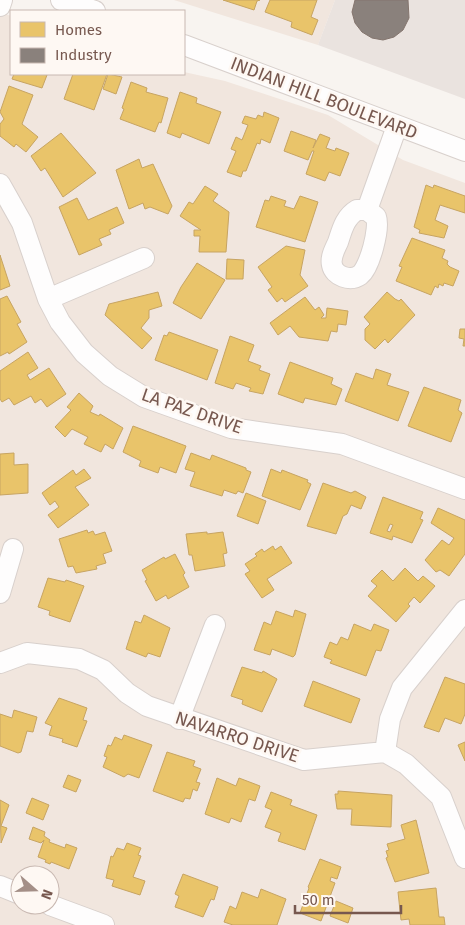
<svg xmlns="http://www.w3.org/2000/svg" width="465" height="925" viewBox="0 0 465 925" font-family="'Fira Sans',sans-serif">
	<rect width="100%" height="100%" fill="#f8f4f0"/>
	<path fill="#f1e6de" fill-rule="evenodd" d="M174 0H335L318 45Z
		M0 12 11 16V74H184V72L225 81 328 115 403 160 465 183V925H0ZM20 875H50V905H20Z"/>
	<path fill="#eae3df" d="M335 0H465V99L318 45Z"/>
	<path fill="#e9c46a" stroke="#c7a462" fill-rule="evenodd" d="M223 0H260L257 1 254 10Z
		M270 0H317L311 17 318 20 312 35 291 27 292 22 265 12Z
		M14 74H43L47 75 42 88 12 79Z
		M73 74H107L94 110 64 99Z
		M108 74 122 77 116 94 103 89Z
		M131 82 147 88 146 92 168 98 161 123 159 122 155 132 120 119 124 109 122 108Z
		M9 86 33 95 22 124 38 137 26 152 16 144 14 147 0 136V124L4 119 0 112Z
		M180 92 197 98 196 103 221 112 209 144 182 133 180 138 167 133Z
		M264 112 279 118 270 143 261 139 260 144 257 143 246 171H243L241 177 227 172 236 151 231 149 236 137 242 140 248 125 242 123 245 116 256 119 258 115 263 117Z
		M291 131 316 140 313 148 320 134 330 138 326 148 335 151 336 148 349 153 340 176 329 172 325 181 306 174 314 151H312L308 160 284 151Z
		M61 133 96 173 63 197 45 168 41 171 31 156Z
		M139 159 142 168 153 164 172 206 168 214 150 207 145 209 143 203 129 209 116 170Z
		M426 185 433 188 434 185 465 196V213L440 205 435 220 448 226 444 238 419 233 420 230 414 227Z
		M205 186 218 194 213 201 229 212 226 252H199L200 236H194V230H201L180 216 189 202 193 204Z
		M271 196 286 201 284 206 294 209 300 196 318 202 305 242 256 227 265 200 269 201Z
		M77 198 88 220 117 207 124 223 109 230 111 234 99 239 102 245 79 255 59 207Z
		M412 238 445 250 442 258 448 261 447 264 450 267 459 271 453 286 444 283 443 286 439 284 438 288 435 286 431 295 396 281 402 267 399 266Z
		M286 246 305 250 300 275 308 286 285 302 282 298 277 302 268 290 272 287 258 267Z
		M0 255 10 286 0 290Z
		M227 259 244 260 243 279H226Z
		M197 263 225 280 201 319 173 303 181 287Z
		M158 292 162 306 149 310V318L141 328 152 338 142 349 105 315 109 304Z
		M387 292 395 299 399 301 401 299 415 315 388 343 385 339 375 349 365 340V329L370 324 364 317Z
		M7 296 21 322 17 324 27 342 9 354 8 352 0 356V299Z
		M305 297 315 310 319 307 324 315 321 318H326L327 308 348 311 346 325 338 324 337 332 331 331 328 341 299 337 290 326 278 335 270 323Z
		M460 329H465V346H463L464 339 459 338Z
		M169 332 218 350 207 380 155 360 164 335 167 336Z
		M230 336 254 345 248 361 261 366 259 370 270 374 263 394 249 391 251 388 236 383 233 389 215 383Z
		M28 352 38 368 27 375 30 380 49 368 66 394 47 407 41 399 35 403 31 396 14 405 9 398 2 402 0 399V371Z
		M290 362 333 378 331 384 342 389 336 405 305 398 303 403 278 394Z
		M376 369 391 374 387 385 409 392 398 421 345 401 356 373 373 379Z
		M424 387 461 400 458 410 462 413 451 442 408 426Z
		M79 393 93 406 90 412 99 416 100 414 123 428 113 449 105 444 101 452 84 444 88 437 72 429 65 437 55 427 71 410 67 407Z
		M133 426 186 446 176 473 160 467 158 473 139 466 141 461 123 452Z
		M14 453V465L28 464V493L0 495V454Z
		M191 453 210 460 212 455 246 468V470L251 472 243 493 238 491 236 494 224 490 222 496 190 486 195 472 185 469Z
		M84 469 91 478 75 487 89 505 58 528 48 515 59 507 55 501 50 505 42 493 73 470 76 475Z
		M271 469 281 473 282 470 308 480 307 482 311 484 300 510 262 496Z
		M323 483 351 493 355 491 366 497 361 509 351 505 347 514 343 516 336 534 307 526Z
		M246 493 266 501 258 524 237 516Z
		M383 497 423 512 420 519 423 520 412 543 393 536 392 540 370 533ZM390 524 393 525 390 532 387 531Z
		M438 508 465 520V554L449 576 440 570 436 572 425 560 442 540 449 545 454 538 431 523Z
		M87 530 88 533 93 531 95 535 105 532 112 551 103 554 106 563 96 566 97 569 76 573 73 566 68 567 59 539Z
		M207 532V534L223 532 227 553 223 554 225 566 195 571 192 555H189L186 534Z
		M273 546 275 550 281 546 292 563 267 579 274 590 262 598 245 574 250 571 245 564 257 556 255 554 262 549 264 552Z
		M175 554 185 573 183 575 189 587 168 599 166 595 156 601 145 581 147 580 142 570 164 557 165 559Z
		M405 568 418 581 423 576 435 586 420 603 414 597 408 604 410 606 396 622 368 596 377 586 371 581 382 570 393 581Z
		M48 578 65 582 66 580 84 586 70 622 49 615 50 611 38 607Z
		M295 610 306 614 295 655 293 657 272 649 270 655 254 650 264 622 271 625 276 611 293 617Z
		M144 615 170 628 160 657 148 653 146 657 126 649 135 621 141 623Z
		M354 624 371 631 374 624 389 630 381 651 376 650 366 676 330 663 332 660 324 657 330 642 337 645 341 637 348 640Z
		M242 667 262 673 263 671 277 679 262 712 242 704 243 700 231 696Z
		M445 677 465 684V714L461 724 445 718 439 732 424 727Z
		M313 681 360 699 351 723 304 706Z
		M59 698 87 708 83 720 87 721 77 747 62 742 63 739 49 735 52 726 45 723Z
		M14 710 37 717 33 732 27 731 21 752 18 753 0 746V714L12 718Z
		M124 735 152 745 139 778 128 774 124 777 103 767 107 757 104 756 108 745 111 746 115 737 122 740Z
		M465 742V761L458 745Z
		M167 752 195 761 193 766 201 769 196 782 200 783 197 791 193 789 190 799 185 798 183 802 153 791Z
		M68 775 81 780 76 792 63 787Z
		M217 778 236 786 239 778 260 786 255 801 249 799 241 822 231 818 229 823 205 814Z
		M338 791 392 795 391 827 351 825 352 809H337L335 794H338Z
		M271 792 292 800 290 805 317 815 305 850 278 841 281 833 265 827 272 810 265 807Z
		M32 798 49 805 43 820 26 813Z
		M0 800 9 805 1 826 7 828 1 843Z
		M416 820 429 873 395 882 386 858 388 857 386 851 389 850 387 844 405 839 401 825Z
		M33 827 45 832 44 836 50 840 49 842 65 848 66 844 77 848 69 869 51 862 50 864 45 862 46 860 38 857 44 840 41 843 29 839Z
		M127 843 141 848 138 855 141 856 133 877 145 881 140 895 112 886 114 880 106 878 111 856 113 857 117 848 124 850Z
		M320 859 341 867 337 879 331 877 330 881 335 883 321 921 300 913 309 888 308 887Z
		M183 874 218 887 214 900 211 899 203 917 175 907 179 896 175 894Z
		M436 888 439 917H444L445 925H410L409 919 401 920 398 892Z
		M261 889 286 899 277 925H233L224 922 230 906 236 909 242 892 258 898Z
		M336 901 353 908 348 923 330 916Z"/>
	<path fill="#8a817c" stroke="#84756e" d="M355 0H408L409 18 403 30 394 37 383 40 372 38 362 32 355 23 352 12Z"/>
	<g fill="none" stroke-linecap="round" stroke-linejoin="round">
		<g stroke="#d8d0cc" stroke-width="22">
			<path id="minor" d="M61 0 95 11
				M0 6 2 0
				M184 45 465 151
				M0 184 22 223 48 299 60 322 84 353 110 376 144 397 231 428 342 444 465 489
				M357 210H367L376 217C380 228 370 267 360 275 350 282 334 276 332 265 330 257 335 249 338 242 342 230 345 217 357 210Z
				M367 210 397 126
				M48 299 144 258
				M0 593 13 549
				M0 663 27 653 79 659 103 670 127 693 147 706 304 760 385 752 406 764 441 797 465 858
				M179 719 215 625
				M385 752 390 719 402 688 465 610
				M0 886 20 894
				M50 905 104 925"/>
		</g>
		<use href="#minor" stroke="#fefdfd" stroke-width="20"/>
	</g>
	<g text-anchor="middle" stroke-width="5" stroke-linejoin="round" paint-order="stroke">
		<g font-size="18" fill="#77584f" stroke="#fef8f3">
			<text transform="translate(324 98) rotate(21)" y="6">INDIAN HILL BOULEVARD</text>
			<text transform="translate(192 411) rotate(19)" y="6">LA PAZ DRIVE</text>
			<text transform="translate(237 737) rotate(18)" y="6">NAVARRO DRIVE</text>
		</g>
	</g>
	<rect x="10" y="10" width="175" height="65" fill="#fef8f3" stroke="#c8b8b1"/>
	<rect x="20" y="22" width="25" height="15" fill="#e9c46a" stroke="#c8b8b1"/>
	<text x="55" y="35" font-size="15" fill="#77584f">Homes</text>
	<rect x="20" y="48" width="25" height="15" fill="#8a817c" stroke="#c8b8b1"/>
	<text x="55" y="60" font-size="15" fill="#77584f">Industry</text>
	<g transform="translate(35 890) rotate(110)"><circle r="24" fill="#fef8f3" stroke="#c8b8b1"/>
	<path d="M0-4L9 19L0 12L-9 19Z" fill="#a48f87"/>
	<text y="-8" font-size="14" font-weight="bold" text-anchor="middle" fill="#77584f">N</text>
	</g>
	<path d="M295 905v8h106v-8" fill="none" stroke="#77584f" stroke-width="2.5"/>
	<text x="302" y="905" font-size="15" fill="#77584f" stroke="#fef8f3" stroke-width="4" paint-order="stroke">50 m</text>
</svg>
